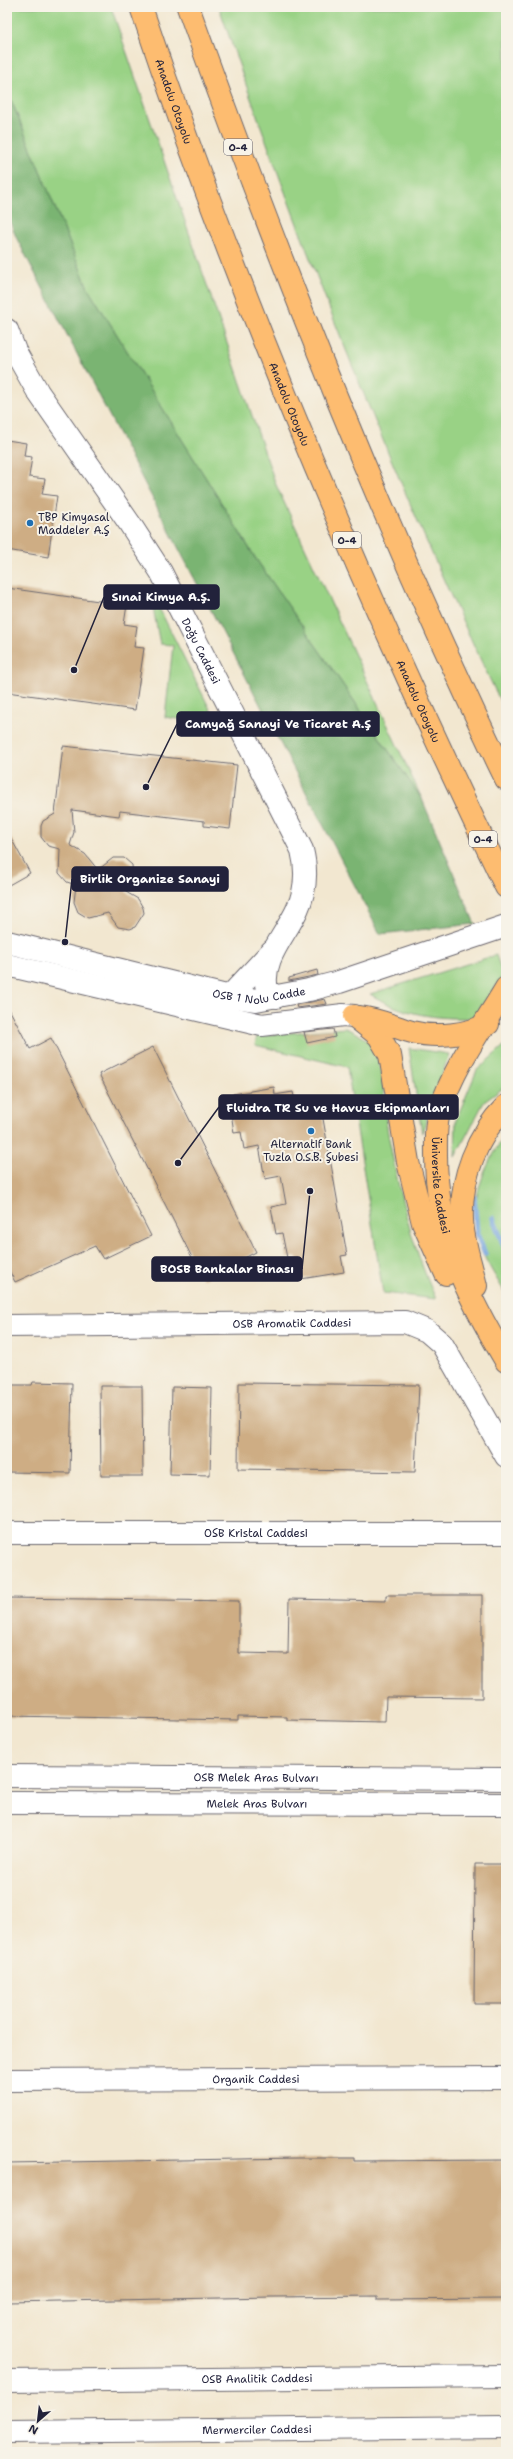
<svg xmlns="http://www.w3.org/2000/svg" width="513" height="2459" viewBox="0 0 513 2459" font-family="'Shantell Sans',sans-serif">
	<rect width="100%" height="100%" fill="#f7f3e8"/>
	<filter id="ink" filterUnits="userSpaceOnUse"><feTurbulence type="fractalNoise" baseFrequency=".025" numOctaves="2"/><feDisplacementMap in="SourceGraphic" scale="8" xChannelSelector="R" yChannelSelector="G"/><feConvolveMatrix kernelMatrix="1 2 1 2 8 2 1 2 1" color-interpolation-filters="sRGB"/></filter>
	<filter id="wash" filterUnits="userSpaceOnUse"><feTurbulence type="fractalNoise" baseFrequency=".012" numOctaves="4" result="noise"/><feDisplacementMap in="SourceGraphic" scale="16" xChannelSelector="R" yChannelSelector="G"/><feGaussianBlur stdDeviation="0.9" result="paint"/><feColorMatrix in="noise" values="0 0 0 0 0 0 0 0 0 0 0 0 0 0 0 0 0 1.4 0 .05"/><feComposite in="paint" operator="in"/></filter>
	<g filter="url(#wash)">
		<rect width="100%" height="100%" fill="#f2e7d0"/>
		<path fill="#99d285" stroke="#5e7a60" d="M7 7H111L276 485 422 799 256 559 88 288 7 90Z
			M219 7H506V713C395 484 301 247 219 7Z
			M153 596 218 725 165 717 173 645 160 644 151 598Z
			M496 955 503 976 473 1018C435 1019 403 1015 370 994Z
			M345 1028C358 1033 369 1039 375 1052 386 1077 383 1107 388 1133 399 1192 411 1244 436 1299L383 1293 347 1067 255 1045 257 1036Z
			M506 1044V1086L484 1102 455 1157 456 1120 477 1070Z
			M409 1048 449 1054 422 1133Z
			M506 1134V1295C497 1278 483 1259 478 1240 467 1205 485 1163 506 1134Z"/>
		<path fill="#7ab472" stroke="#4e6b56" d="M7 90 88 288 256 559 422 799 475 924 380 934 16 237 7 214Z"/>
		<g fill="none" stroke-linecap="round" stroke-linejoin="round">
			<path stroke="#75a4df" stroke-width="5.5" d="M474 1197 477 1234 485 1254
				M493 1218 506 1251"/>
		</g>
		<g id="blocks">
			<path fill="#cead84" d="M7 440 26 443 24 456 32 457 29 477 45 479 42 494 57 496 48 557 7 550Z
				M7 588 127 605 124 624 137 626 134 647 144 648 135 710 7 692Z
				M63 746 237 765 230 829 204 826V821L120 811 119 816 72 810 74 832 70 845 85 854 98 870 113 858H124L132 865 133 880 126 892 138 899 143 908 144 913 135 927 130 929 118 927 108 913 88 918 78 912 74 902 76 885 67 882 59 873 60 849 48 846 41 837V826L43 821 55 814Z
				M7 831 30 873 7 886Z
				M317 970 318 975 289 981V978Z
				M325 999 327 1004 297 1008 296 1005Z
				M7 1005 30 1049 51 1038 151 1236 103 1259 95 1246 15 1282 7 1266Z
				M333 1029 335 1037 307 1043 304 1032Z
				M153 1047 256 1252 203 1279 99 1074Z
				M274 1087 275 1095 293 1092 295 1101 311 1099 314 1115 322 1113 347 1255 341 1256 344 1272 301 1279 297 1257 287 1258 282 1233 276 1234 271 1207 286 1204 281 1176 265 1179 259 1146 244 1149 241 1132 234 1133 231 1112 236 1111 233 1094Z
				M33 1382 72 1383 70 1473 7 1472V1385H32Z
				M239 1383 419 1385 415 1472 238 1469Z
				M100 1386H142L143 1476H101Z
				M172 1387 212 1388 210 1475 170 1474Z
				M386 1595H482V1698L386 1697 385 1722 287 1720V1717L238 1716V1720L7 1716V1598L239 1601V1653L288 1654 289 1599 386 1601Z
				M475 1864H506V2004H474Z
				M297 2158H354V2161L506 2160V2299L377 2300V2296L272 2297 7 2302V2163Z"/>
		</g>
	</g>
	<g filter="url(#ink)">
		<use href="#blocks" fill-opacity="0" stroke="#6b676f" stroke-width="1"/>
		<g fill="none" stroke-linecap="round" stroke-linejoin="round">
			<g stroke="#6b676f" stroke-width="24">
				<g id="minor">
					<path id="s1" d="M7 330 15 351 38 392 130 524 161 572 302 850C307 870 306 891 297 910 285 936 260 960 267 990L276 997"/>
					<path id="s2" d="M7 942 222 995 256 1000 309 990 339 982 506 926"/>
					<path d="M7 965 262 1025 343 1015 354 1016"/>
					<path d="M227 1008 230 996 272 951"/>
					<path id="s3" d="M7 1326 405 1322 427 1331 442 1344 506 1456"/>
					<path id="s4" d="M7 1533H506"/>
					<path id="s5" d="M7 1776 506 1779"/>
					<path id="s6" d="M7 1803 506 1804"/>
					<path id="s7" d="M7 2080 506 2078"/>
					<path id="s8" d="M7 2381 506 2376"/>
					<path id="s9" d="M7 2432 506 2427"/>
				</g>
			</g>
			<g stroke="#6b676f" stroke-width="24">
				<g id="major">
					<path id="s10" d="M506 988C483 1027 454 1066 440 1110 435 1123 436 1141 436 1155 436 1234 466 1294 506 1361"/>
					<path d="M354 1016 379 1036 390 1055 408 1162 423 1223 446 1274"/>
					<path d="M359 1017C378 1019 394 1027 412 1032 435 1038 468 1035 488 1024"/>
					<path d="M476 1286C471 1264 463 1242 462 1220 460 1179 477 1135 506 1106"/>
				</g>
			</g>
			<g stroke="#6b676f" stroke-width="24">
				<g id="highway">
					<path id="s11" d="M141 7C242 308 367 601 506 887"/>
					<path d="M188 7C282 269 384 528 506 779"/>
				</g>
			</g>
			<use href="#minor" stroke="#fff" stroke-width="22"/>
			<use href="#major" stroke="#fdbc70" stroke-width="22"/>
			<use href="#highway" stroke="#fdbc70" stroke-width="22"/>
		</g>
	</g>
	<g fill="#1f6fb2" stroke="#f7f3e8" stroke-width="1.5">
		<circle cx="30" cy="523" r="4"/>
		<circle cx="311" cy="1131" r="4"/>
	</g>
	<g text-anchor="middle" stroke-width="4" stroke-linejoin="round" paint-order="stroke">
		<g fill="#f7f3e8" stroke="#62616f" stroke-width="1">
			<rect x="224" y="139" width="28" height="16" rx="3"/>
			<rect x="333" y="532" width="28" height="16" rx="3"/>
			<rect x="469" y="831" width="28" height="16" rx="3"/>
		</g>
		<g font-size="10" font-weight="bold" fill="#22223b">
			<text x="238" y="151">O-4</text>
			<text x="347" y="544">O-4</text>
			<text x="483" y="843">O-4</text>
		</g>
		<g font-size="11" fill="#22223b" stroke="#f7f3e8">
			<text dy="4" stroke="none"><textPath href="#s11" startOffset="100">Anadolu Otoyolu</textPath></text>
			<text dy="4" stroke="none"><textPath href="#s11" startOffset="424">Anadolu Otoyolu</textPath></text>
			<text dy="4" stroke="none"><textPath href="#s1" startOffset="376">Doğu Caddesi</textPath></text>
			<text dy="4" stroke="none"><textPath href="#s11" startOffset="748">Anadolu Otoyolu</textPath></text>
			<text dy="4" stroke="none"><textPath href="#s2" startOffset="259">OSB 1 Nolu Cadde</textPath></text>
			<text dy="4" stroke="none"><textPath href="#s10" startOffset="215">Üniversite Caddesi</textPath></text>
			<text dy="4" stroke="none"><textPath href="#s3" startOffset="285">OSB Aromatik Caddesi</textPath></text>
			<text dy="4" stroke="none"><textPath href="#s4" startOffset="249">OSB Kristal Caddesi</textPath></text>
			<text dy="4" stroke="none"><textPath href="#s5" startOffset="249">OSB Melek Aras Bulvarı</textPath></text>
			<text dy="4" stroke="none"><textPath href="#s6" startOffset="250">Melek Aras Bulvarı</textPath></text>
			<text dy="4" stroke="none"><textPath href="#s7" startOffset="249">Organik Caddesi</textPath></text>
			<text dy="4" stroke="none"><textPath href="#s8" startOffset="250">OSB Analitik Caddesi</textPath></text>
			<text dy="4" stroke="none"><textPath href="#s9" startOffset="250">Mermerciler Caddesi</textPath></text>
		</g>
		<g font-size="11" fill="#22223b" stroke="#f7f3e8" text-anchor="start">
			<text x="38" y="521">TBP Kimyasal<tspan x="38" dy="13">Maddeler A.Ş</tspan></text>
			<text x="311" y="1148" text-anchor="middle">Alternatif Bank<tspan x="311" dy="13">Tuzla O.S.B. Şubesi</tspan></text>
		</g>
	</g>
	<path fill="none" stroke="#22223b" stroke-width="1.5" d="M74 670L104 597M146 787L177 724M65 942L72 879M178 1163L219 1107M310 1191L302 1269"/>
	<g fill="#22223b" stroke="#f7f3e8" stroke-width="1.5">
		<circle cx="74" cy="670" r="4"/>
		<circle cx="146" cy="787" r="4"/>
		<circle cx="65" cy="942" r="4"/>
		<circle cx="178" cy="1163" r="4"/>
		<circle cx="310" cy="1191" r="4"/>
	</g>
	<g fill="#22223b" stroke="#22223b" stroke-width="1.5">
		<rect x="104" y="585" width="115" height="24" rx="4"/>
		<rect x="177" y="712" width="202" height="24" rx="4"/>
		<rect x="72" y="867" width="156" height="24" rx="4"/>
		<rect x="219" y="1095" width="239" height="24" rx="4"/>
		<rect x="152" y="1257" width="150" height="24" rx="4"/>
	</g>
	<g font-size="12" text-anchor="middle" font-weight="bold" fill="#fff">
		<text x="161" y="601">Sınai Kimya A.Ş.</text>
		<text x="278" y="728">Camyağ Sanayi Ve Ticaret A.Ş</text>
		<text x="150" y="883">Birlik Organize Sanayi</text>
		<text x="338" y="1112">Fluidra TR Su ve Havuz Ekipmanları</text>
		<text x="227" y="1273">BOSB Bankalar Binası</text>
	</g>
	<rect width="513" height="2459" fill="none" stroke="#f7f3e8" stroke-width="24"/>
	<g transform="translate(38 2421) rotate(208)" stroke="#f7f3e8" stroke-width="3" paint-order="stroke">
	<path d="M0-3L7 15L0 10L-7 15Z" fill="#22223b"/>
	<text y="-6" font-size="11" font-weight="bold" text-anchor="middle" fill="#22223b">N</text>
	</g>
</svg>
